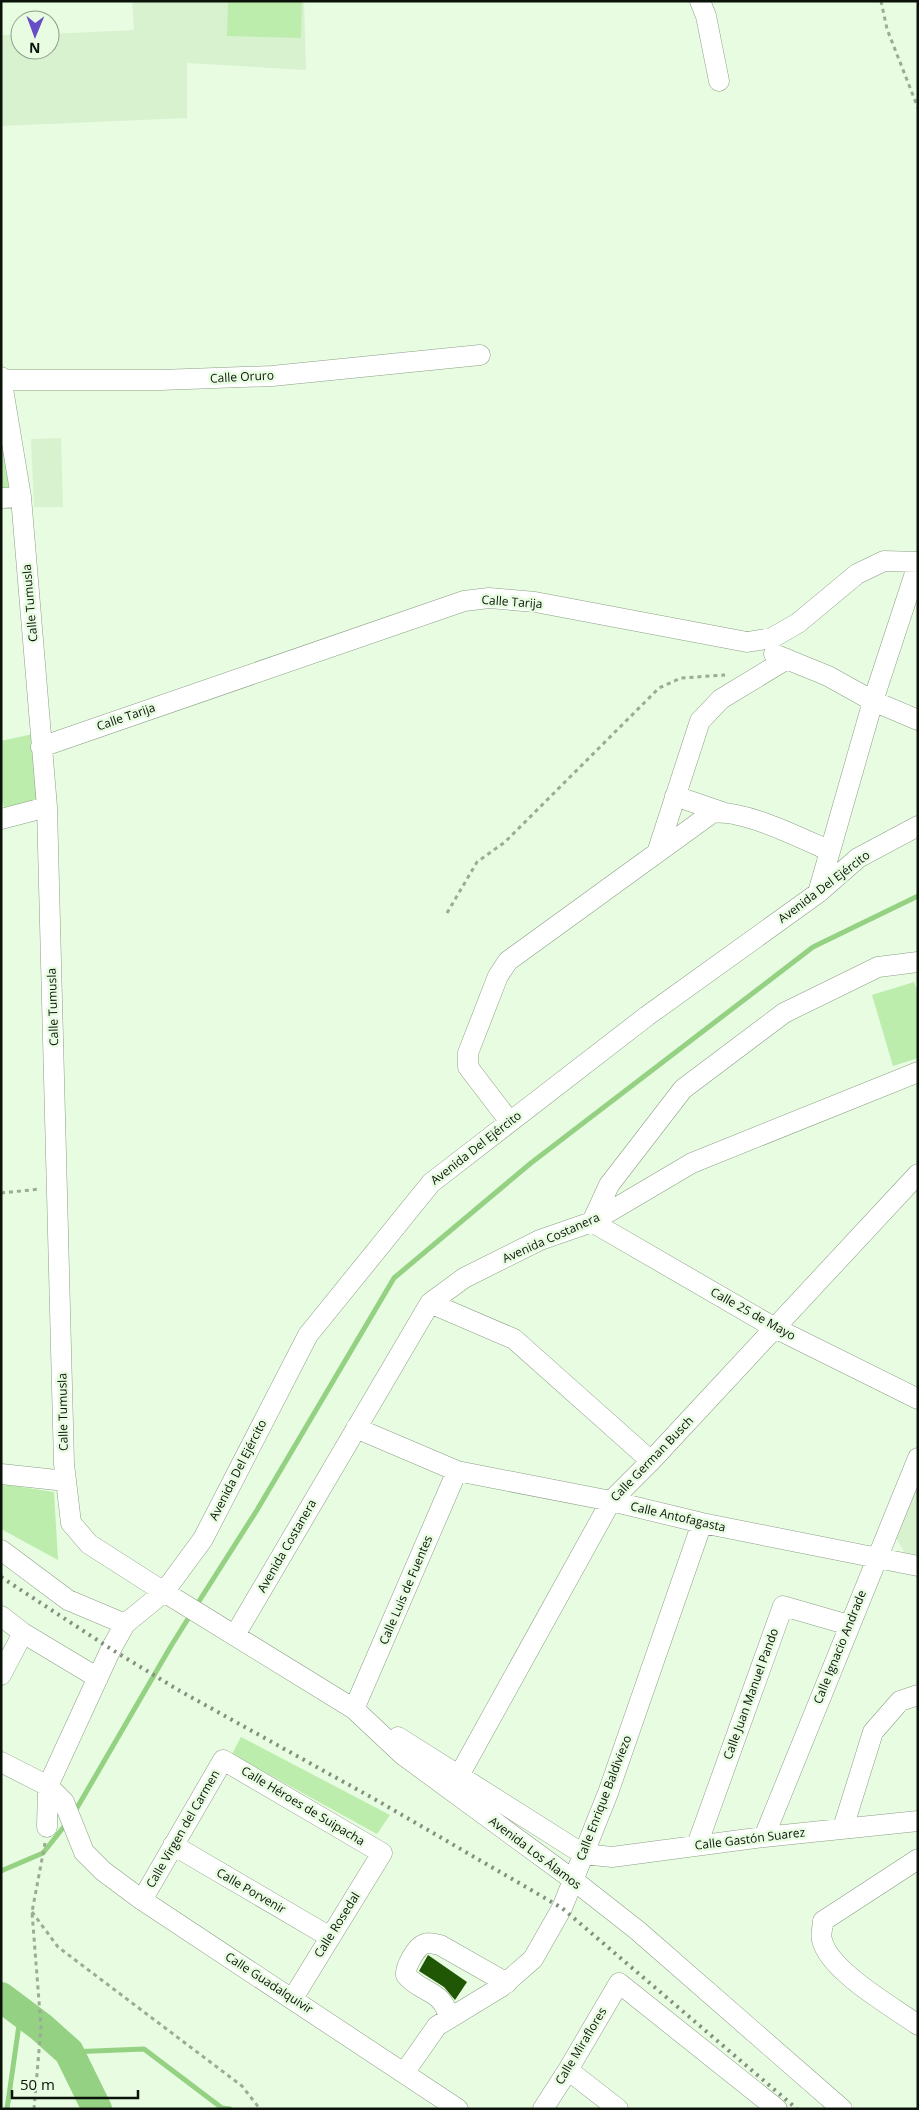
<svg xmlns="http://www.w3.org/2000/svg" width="919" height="2110" viewBox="0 0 919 2110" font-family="'Open Sans',sans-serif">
	<rect width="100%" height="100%" fill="#e7fce1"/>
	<path fill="#d8f2d0" d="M132 1H304L306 70 187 63V118L1 126V35H20V50H50V34L134 30Z
		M61 438 63 507H34L31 439Z
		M918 1478V1557L906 1555 895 1536Z"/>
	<path fill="#bcedad" d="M228 1H302L301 38 227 36Z
		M1 399 16 492 1 493Z
		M33 734 42 803 6 813 1 797V741Z
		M914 982 918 993V1058L893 1066 872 995Z
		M1 1484 54 1492 58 1560 1 1529Z
		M241 1737 390 1815 377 1834 232 1754Z"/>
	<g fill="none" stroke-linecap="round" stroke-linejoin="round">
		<path stroke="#95d183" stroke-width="5" d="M196 1606 257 1510 394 1278 531 1163 813 947 918 896
			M74 1813 171 1646 191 1614
			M1 1871 43 1853 66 1824
			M69 2052 144 2049 222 2108 230 2109
			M7 2109 21 2011"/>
		<path stroke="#95d183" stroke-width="30" d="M1 1997 41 2027 69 2052 97 2109"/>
	</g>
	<path fill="#1f5705" d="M428 1955 467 1982 455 2000 444 1987 419 1971Z"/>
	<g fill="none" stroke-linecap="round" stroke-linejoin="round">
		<g stroke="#8b9f85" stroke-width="21">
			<path id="minor" d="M700 1 706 16 719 81
				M1 377 21 497 47 807 64 1464 71 1523 89 1544 164 1592 203 1539 308 1335 431 1183 647 1016 818 893 858 858 918 826
				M2 380H160L272 376 480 355
				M1 498 21 497
				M774 654 828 676 873 701 918 720
				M41 747 464 601 489 598 535 602 747 642 772 638 798 623 857 574 884 561 918 562
				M675 796 722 812
				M1 819 47 807
				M657 853 700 721 721 699 787 659
				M818 893 873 701 918 564
				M918 962 878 967 784 1013 683 1089 609 1185 592 1222 775 1328 918 1399
				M510 1122 468 1067V1053L498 976 508 961 712 813C743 809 801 838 830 851
				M430 1303 514 1339 651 1461
				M356 1428 457 1471 611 1501 702 1523 918 1566
				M1 1474 66 1481
				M1 1550 68 1600 125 1624 164 1592 354 1709 403 1755 572 1879 637 1930 842 2109
				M1 1616 23 1633 98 1678
				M235 1635 430 1303 464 1278 540 1240 592 1222 692 1163 918 1072
				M1 1675 23 1633
				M354 1709 457 1471
				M398 1737 583 1854 612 1857 764 1837 918 1821
				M1 1762 48 1786 64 1802 84 1852 103 1871 142 1900 458 2109
				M451 1790 611 1501 651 1461 918 1174
				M47 1827 48 1786 111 1649 125 1624
				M843 1828 873 1732 900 1701 918 1695
				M764 1837 918 1458
				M173 1845 330 1937
				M697 1845 783 1606 849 1625
				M918 1859 823 1921C823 1927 820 1935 822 1940 829 1971 893 2007 918 2025
				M142 1900 223 1760 382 1853 293 1998
				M449 2019C444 1989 421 1994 406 1975 405 1967 416 1947 424 1944 429 1942 435 1944 440 1945L507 1983
				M568 2070 618 2109
				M404 2073 437 2026 501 1987 533 1959 562 1908 608 1793 702 1523
				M543 2109 568 2070 619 1983 777 2109"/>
		</g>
		<path stroke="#9bab96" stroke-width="3" stroke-dasharray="4 4" stroke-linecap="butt" d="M881 1 887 29 918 108
			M447 913 477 862 505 842 659 688 681 678 725 675
			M1 1193 40 1189
			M32 1912 58 1947 242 2086 260 2109
			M34 2109 41 2027 32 1912 45 1843"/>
		<use href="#minor" stroke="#fff" stroke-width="20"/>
		<path stroke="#82917e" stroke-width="4" stroke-dasharray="2.5 5" stroke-linecap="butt" d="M1 1577 111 1649 180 1691 378 1801 562 1908 797 2109"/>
	</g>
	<g text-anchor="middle" stroke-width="5" stroke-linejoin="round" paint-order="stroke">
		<g font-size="12" fill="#0b1209" stroke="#e7fce1">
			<text transform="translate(242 377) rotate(-3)" y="4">Calle Oruro</text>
			<text transform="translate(512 602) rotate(4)" y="4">Calle Tarija</text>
			<text transform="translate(30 603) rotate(-95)" y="4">Calle Tumusla</text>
			<text transform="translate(126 717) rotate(-19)" y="4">Calle Tarija</text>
			<text transform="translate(824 887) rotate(-37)" y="4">Avenida Del Ejército</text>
			<text transform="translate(53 1007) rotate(-92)" y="4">Calle Tumusla</text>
			<text transform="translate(476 1148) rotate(-38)" y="4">Avenida Del Ejército</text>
			<text transform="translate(551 1238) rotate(-24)" y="4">Avenida Costanera</text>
			<text transform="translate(753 1314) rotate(29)" y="4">Calle 25 de Mayo</text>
			<text transform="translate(63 1412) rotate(-91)" y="4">Calle Tumusla</text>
			<text transform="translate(652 1459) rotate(-46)" y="4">Calle German Busch</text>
			<text transform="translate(238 1470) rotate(-63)" y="4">Avenida Del Ejército</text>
			<text transform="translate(678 1517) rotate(13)" y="4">Calle Antofagasta</text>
			<text transform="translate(287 1546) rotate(-60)" y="4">Avenida Costanera</text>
			<text transform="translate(406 1590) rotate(-67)" y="4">Calle Luis de Fuentes</text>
			<text transform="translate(840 1647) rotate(-68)" y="4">Calle Ignacio Andrade</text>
			<text transform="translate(751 1694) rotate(-70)" y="4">Calle Juan Manuel Pando</text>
			<text transform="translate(604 1798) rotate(-69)" y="4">Calle Enrique Baldiviezo</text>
			<text transform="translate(303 1806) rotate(31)" y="4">Calle Héroes de Suipacha</text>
			<text transform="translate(183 1829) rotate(-60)" y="4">Calle Virgen del Carmen</text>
			<text transform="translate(750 1839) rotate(-7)" y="4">Calle Gastón Suarez</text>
			<text transform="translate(535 1853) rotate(37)" y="4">Avenida Los Álamos</text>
			<text transform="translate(251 1891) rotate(30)" y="4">Calle Porvenir</text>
			<text transform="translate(337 1925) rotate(-58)" y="4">Calle Rosedal</text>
			<text transform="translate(269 1983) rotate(33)" y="4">Calle Guadalquivir</text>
			<text transform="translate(581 2046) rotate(-59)" y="4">Calle Miraflores</text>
		</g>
	</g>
	<rect width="919" height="2110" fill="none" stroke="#0b1209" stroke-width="5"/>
	<g transform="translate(35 35) rotate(181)"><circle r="24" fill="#e7fce1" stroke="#8f9e8b"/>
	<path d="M0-4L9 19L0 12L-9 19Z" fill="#674dc6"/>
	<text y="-8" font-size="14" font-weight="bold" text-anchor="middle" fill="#0b1209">N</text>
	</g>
	<path d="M12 2090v8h126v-8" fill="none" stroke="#0b1209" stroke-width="2.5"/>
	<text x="20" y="2090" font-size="15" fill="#0b1209" stroke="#e7fce1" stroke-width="4" paint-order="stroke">50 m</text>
</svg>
